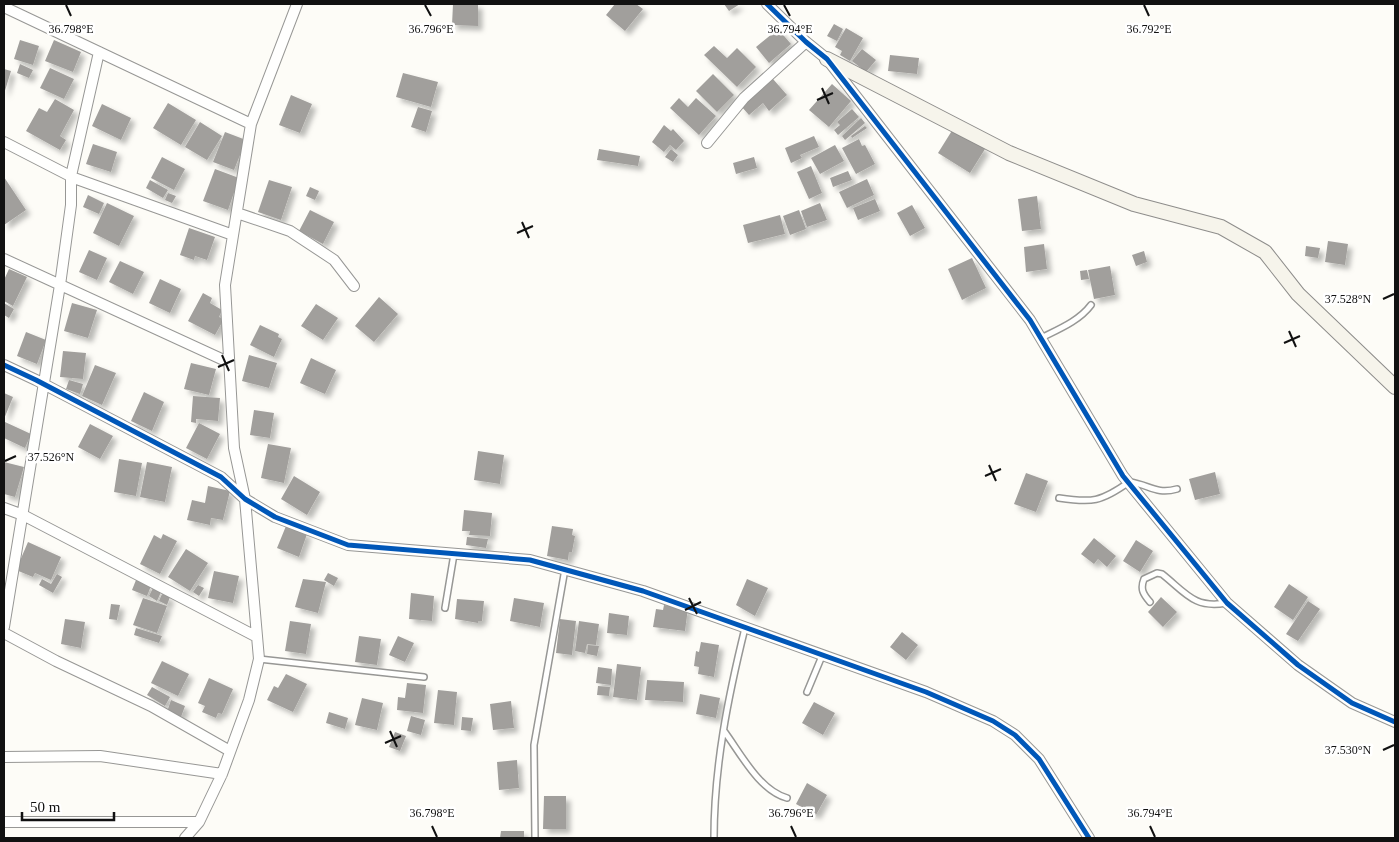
<svg xmlns="http://www.w3.org/2000/svg" width="1399" height="842" viewBox="0 0 1399 842" font-family="Georgia,serif">
	<defs>
		<filter id="shadow"><feDropShadow dx="4.5" dy="4.5" stdDeviation="2.5" flood-color="#0004"/></filter>
	</defs>
	<rect width="100%" height="100%" fill="#fdfcf7"/>
	<path fill="#a19f9c" filter="url(#shadow)" d="M453 4H478V26L452 25Z
		M615 4H636L643 9 625 31 606 15Z
		M724 4H740L729 11Z
		M834 24 843 29 837 41 827 36Z
		M846 28 863 38 850 61 840 55 842 51 835 47Z
		M778 29 791 44 769 63 756 47Z
		M20 40 39 46 33 65 14 59Z
		M54 40 81 52 73 72 45 61Z
		M714 46 727 58 737 48 756 67 737 87 704 55Z
		M862 49 876 60 866 72 852 61Z
		M890 55 919 58 917 74 888 71Z
		M20 64 33 70 29 78 17 73Z
		M50 68 74 79 64 99 40 88Z
		M4 69 11 71 4 94Z
		M403 73 438 82 431 107 396 97Z
		M713 74 734 95 717 112 696 91Z
		M773 79 787 95 769 111 763 103 749 115 741 106Z
		M832 84 851 101 829 127 809 110Z
		M291 95 312 104 300 133 279 125Z
		M679 98 688 107 696 98 716 116 699 135 670 108Z
		M55 99 74 110 60 136 66 140 60 150 26 131 39 108 47 112Z
		M168 103 196 120 181 145 153 128Z
		M102 104 131 118 121 140 92 126Z
		M418 107 432 111 426 132 411 127Z
		M852 109 859 117 838 135 834 130 840 125 837 122Z
		M861 118 865 123 845 140 842 136Z
		M200 122 222 136 207 160 185 147Z
		M664 125 671 131 673 129 684 141 676 150 670 145 664 152 652 142Z
		M865 126 867 128 852 138 851 136Z
		M953 129 985 149 970 173 938 153Z
		M225 132 246 140 234 170 213 162Z
		M814 136 819 147 800 155 802 158 791 163 785 148Z
		M859 139 862 146 865 145 875 164 856 174 842 148Z
		M93 144 117 152 111 172 86 164Z
		M835 145 844 161 820 174 811 158Z
		M599 149 640 156 638 166 597 160Z
		M671 149 678 155 673 162 665 157Z
		M162 157 185 169 174 190 151 178Z
		M754 157 757 168 736 174 733 163Z
		M811 166 822 193 809 199 797 172Z
		M215 169 239 178 228 210 203 201Z
		M848 171 852 180 833 187 830 178Z
		M4 177 26 210 4 225Z
		M867 179 874 195 847 208 839 192Z
		M150 180 168 190 163 198 146 188Z
		M269 180 292 187 281 220 258 212Z
		M310 187 319 191 315 200 306 196Z
		M168 193 176 196 172 203 165 200Z
		M88 195 104 203 99 214 83 207Z
		M1037 196 1041 229 1022 231 1018 199Z
		M875 199 880 211 858 220 853 208Z
		M107 203 134 216 119 246 93 233Z
		M820 203 827 220 807 227 801 211Z
		M912 205 925 228 910 236 897 213Z
		M310 210 334 222 323 244 299 231Z
		M799 210 806 229 790 235 783 216Z
		M780 215 785 234 748 243 743 225Z
		M189 228 215 237 207 260 195 256 194 260 180 255Z
		M1328 241 1348 244 1345 265 1325 262Z
		M1044 244 1047 269 1026 272 1024 247Z
		M1306 246 1320 248 1318 258 1305 256Z
		M89 250 107 258 97 280 79 272Z
		M1144 251 1147 262 1136 266 1132 255Z
		M972 258 986 288 962 300 948 269Z
		M120 261 144 272 133 294 109 282Z
		M1110 266 1115 295 1094 299 1088 270Z
		M9 269 27 277 13 306 4 301V280Z
		M1087 270 1089 279 1081 280 1080 271Z
		M160 279 181 289 170 313 149 303Z
		M203 293 212 298 210 303 222 310 219 317 224 319 215 335 188 321Z
		M379 297 398 314 374 342 355 326Z
		M4 303 14 309 9 318 4 315Z
		M72 303 97 310 88 338 64 331Z
		M316 304 338 318 323 340 301 326Z
		M260 325 279 334 278 337 282 339 274 357 250 345Z
		M26 332 46 340 37 364 17 356Z
		M63 351 86 353 83 379 60 377Z
		M249 355 277 363 269 388 242 381Z
		M311 358 336 370 325 394 300 383Z
		M191 363 216 369 209 395 184 389Z
		M95 365 116 373 102 405 82 396Z
		M69 380 83 384 80 394 66 389Z
		M144 392 164 402 152 431 131 421Z
		M4 393 13 397 4 419Z
		M193 396 220 398 218 421 196 419V423L191 422Z
		M254 410 274 413 270 438 250 435Z
		M5 422 31 434 25 448 4 438Z
		M199 423 220 434 207 459 186 448Z
		M90 424 113 436 100 459 78 447Z
		M268 444 291 448 284 483 261 478Z
		M478 451 504 455 500 484 474 480Z
		M119 459 142 463 136 496 114 492Z
		M4 462 24 467 15 497 4 494Z
		M147 462 172 467 165 502 140 497Z
		M1215 472 1220 494 1195 500 1189 479Z
		M1026 473 1048 481 1036 512 1014 504Z
		M294 476 320 492 307 515 281 499Z
		M208 486 230 491 223 520 211 518 210 525 187 520 192 500 205 503Z
		M464 510 492 513 490 536 469 535 470 531H462Z
		M286 526 307 534 299 557 277 548Z
		M552 526 573 529 572 535 575 536 572 552H569L568 560 547 556Z
		M163 534 177 541 160 574 140 564 154 535 161 539Z
		M467 537 488 539 486 548 466 545Z
		M1094 538 1116 556 1107 567 1098 559 1094 564 1081 554Z
		M1136 540 1153 551 1140 572 1123 561Z
		M28 542 61 557 51 580 35 573 33 577 16 570Z
		M186 549 208 563 190 591 168 577Z
		M214 571 239 576 233 603 208 598Z
		M328 573 338 578 334 586 324 580Z
		M57 574 62 577 53 593 39 585 42 579 51 584Z
		M303 579 326 582 318 613 295 607Z
		M747 579 768 588 755 616 736 605Z
		M136 580 151 586 147 596 132 590Z
		M1289 584 1308 597 1293 620 1274 607Z
		M198 585 204 588 199 596 193 592Z
		M153 588 161 592 157 601 149 596Z
		M411 593 434 596 432 621 409 619Z
		M162 594 170 597 167 605 159 601Z
		M1161 597 1177 612 1163 627 1148 612Z
		M143 598 167 606 157 633 133 625Z
		M514 598 544 603 540 627 510 621Z
		M457 599 484 601 482 621H478V623L455 619Z
		M1308 601 1320 609 1298 641 1286 634Z
		M111 604 120 605 117 620 109 619Z
		M664 605 688 608 685 631 653 627 656 609 663 610Z
		M609 613 629 616 627 635 607 633Z
		M65 619 85 622 81 648 61 644Z
		M560 619 576 621 572 655 556 653Z
		M290 621 311 624 306 654 285 651Z
		M579 621 599 624 596 645 587 644 585 653 575 651Z
		M136 628 162 636 159 643 134 635Z
		M902 632 918 645 906 660 890 647Z
		M359 636 381 639 377 665 355 662Z
		M398 636 414 643 405 662 389 655Z
		M701 642 719 645 714 677 698 674 699 667 694 666 696 651 699 652Z
		M588 645 599 646 597 656 587 654Z
		M162 661 189 674 178 696 151 683Z
		M617 664 641 667 637 700 613 697Z
		M598 667 612 669 611 685 596 683Z
		M286 674 307 684 293 712 267 700 274 686 278 688Z
		M209 678 233 689 222 714 218 713 216 718 202 712 205 706 198 703Z
		M647 680 684 682 683 702 645 700Z
		M407 683 426 685 423 713 397 710 398 697 405 698Z
		M598 686 610 687 609 696 597 695Z
		M152 687 170 697 165 706 147 695Z
		M438 690 457 692 454 725 434 723Z
		M700 694 720 698 716 718 696 714Z
		M362 698 383 703 377 730 355 725Z
		M171 700 185 706 181 717 167 712Z
		M511 701 514 728 493 730 490 704Z
		M814 702 835 713 823 735 802 723Z
		M329 712 348 718 345 729 326 723Z
		M411 716 425 720 421 735 407 731Z
		M462 717 473 718 471 731 461 730Z
		M395 732 406 736 400 751 389 747Z
		M517 760 519 788 499 790 497 762Z
		M807 783 827 795 816 815 796 804Z
		M544 796H566V829H543Z
		M501 831H524V838H500Z"/>
	<g fill="none" stroke-linecap="round" stroke-linejoin="round">
		<g stroke="#979795" stroke-width="8">
			<path id="lane" d="M1041 338C1059 329 1079 321 1091 305
				M1059 498C1092 503 1101 502 1129 482 1149 484 1155 495 1177 489
				M1150 602C1143 594 1140 589 1144 579L1157 573 1162 574C1185 592 1194 609 1226 603
				M445 608 454 554
				M259 659 424 677
				M807 692 822 656
				M724 731C741 754 759 790 787 798
				M535 838 534 745 565 569
				M714 838C714 767 728 697 745 628"/>
		</g>
		<g stroke="#979795" stroke-width="12">
			<path id="street" d="M767 4 806 42 827 59 1030 320 1123 476 1227 603 1298 665 1352 703 1395 722
				M4 7 251 124
				M4 142 74 178 233 235
				M707 143 744 98 806 42
				M237 213 290 231 334 260 354 286
				M4 259 228 362
				M4 365 36 380 221 477 245 499 275 517 348 545 530 560 643 591 926 692 993 721 1015 735 1039 759 1089 838
				M4 508 23 515 257 637
				M4 627 60 285 71 205V176L99 52
				M4 633 56 661 151 706 230 751
				M4 757 100 756 222 774
				M4 822H199
				M185 838 199 822 222 774 249 700 259 659 245 499 234 448 225 285 251 124 297 4"/>
		</g>
		<g stroke="#8e8d8b" stroke-width="16">
			<path id="secondary" d="M827 59 1009 153 1134 204 1221 227 1265 252 1298 294 1395 387"/>
		</g>
		<use href="#lane" stroke="#fffffe" stroke-width="5"/>
		<use href="#street" stroke="#fffffe" stroke-width="10"/>
		<use href="#secondary" stroke="#f6f4eb" stroke-width="14"/>
		<g stroke="#fff" stroke-width="8">
			<path id="cycleway" d="M767 4 806 42 827 59 1030 320 1123 476 1227 603 1298 665 1352 703 1395 722
				M4 365 36 380 221 477 245 499 275 517 348 545 530 560 643 591 926 692 993 721 1015 735 1039 759 1089 838"/>
		</g>
		<use href="#cycleway" stroke="#0057b8" stroke-width="5"/>
	</g>
	<path fill="none" stroke="#111" stroke-width="2" d="M66 5 71 16M425 5 431 16M784 5 790 16M1144 5 1149 16M822 88 829 104M817 100 833 93M522 222 529 238M517 233 533 226M1383 299 1394 294M1289 331 1296 347M1284 343 1300 336M222 355 229 371M218 367 234 360M5 461 16 456M989 465 996 481M985 476 1001 469M689 598 697 614M685 610 701 602M390 731 397 747M385 743 401 736M1383 750 1394 745M432 826 437 837M791 826 796 837M1150 826 1155 837"/>
	<g font-size="12" text-anchor="middle" fill="#111" stroke="#fff" stroke-width="5" stroke-linejoin="round" paint-order="stroke">
		<text x="71" y="33">36.798°E</text>
		<text x="431" y="33">36.796°E</text>
		<text x="790" y="33">36.794°E</text>
		<text x="1149" y="33">36.792°E</text>
		<text x="1348" y="303">37.528°N</text>
		<text x="51" y="461">37.526°N</text>
		<text x="1348" y="754">37.530°N</text>
		<text x="432" y="817">36.798°E</text>
		<text x="791" y="817">36.796°E</text>
		<text x="1150" y="817">36.794°E</text>
	</g>
	<rect width="1399" height="842" fill="none" stroke="#111111" stroke-width="10"/>
	<path d="M22 812v8h92v-8" fill="none" stroke="#111111" stroke-width="2.5"/>
	<text x="30" y="812" font-size="15" fill="#111111" stroke="#ffffff" stroke-width="4" paint-order="stroke">50 m</text>
</svg>
